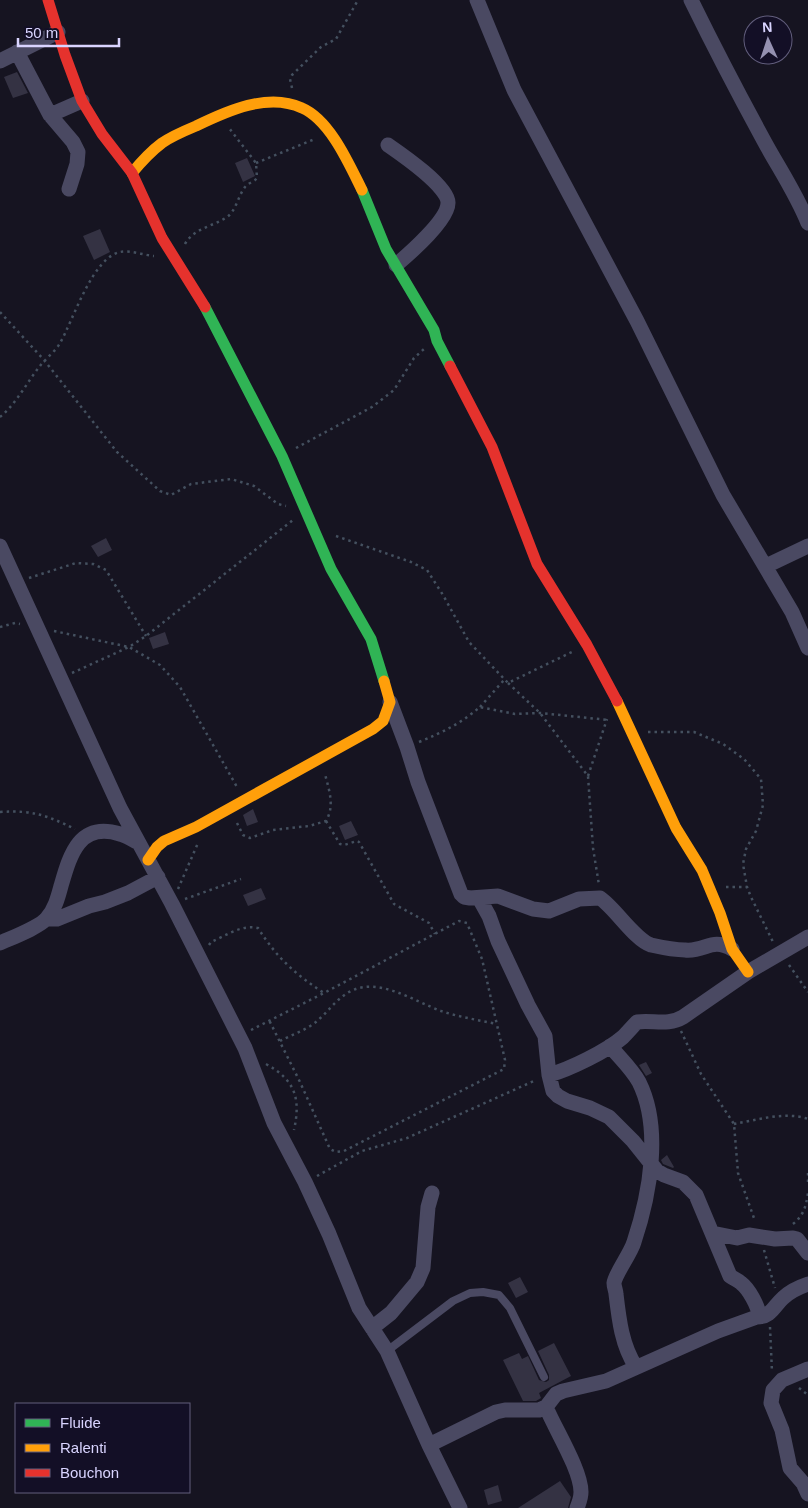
<svg xmlns="http://www.w3.org/2000/svg" width="808" height="1508" viewBox="0 0 808 1508" font-family="Arial,sans-serif">
	<rect width="100%" height="100%" fill="#161421"/>
	<path fill="#343243" d="M17 72 28 93 13 98 4 77Z
		M247 158 255 176 243 182 235 163Z
		M100 229 110 252 94 260 83 236Z
		M106 538 112 550 98 557 91 546Z
		M165 632 169 644 153 649 149 638Z
		M253 809 258 822 247 826 243 815Z
		M351 821 358 835 345 840 339 826Z
		M261 888 266 899 248 906 243 895Z
		M646 1062 652 1073 646 1076 639 1065Z
		M667 1155 674 1167 673 1168 663 1164 661 1160Z
		M520 1277 528 1292 516 1298 508 1283Z
		M554 1343 571 1376 539 1393 541 1398 536 1401H523L503 1360 519 1353 522 1359 528 1356 539 1380 546 1382 549 1380V1375L538 1351Z
		M560 1481 571 1497 568 1508H518Z
		M498 1485 502 1501 488 1505 484 1490Z"/>
	<g fill="none" stroke-linecap="round" stroke-linejoin="round">
		<path stroke="#44505f" stroke-width="2.5" stroke-dasharray="2.5 4" stroke-linecap="butt" d="M292 88 290 79 292 75 321 47 336 39 358 0
			M256 163 315 139
			M185 244C194 228 212 227 227 217 236 211 238 196 245 187 248 183 254 182 257 178L256 163 229 128
			M0 312 44 360 117 452 160 491 171 495 191 484 231 479 254 486 278 504 286 506
			M0 417C17 403 27 382 40 366 46 358 56 351 60 343 73 321 92 258 120 252 130 250 143 255 154 256
			M296 448 372 407 394 390 414 358 424 349
			M336 536 411 562 427 570 443 595 469 642 508 683 572 652
			M29 578 76 563 93 564 106 570 146 636
			M0 627 15 623 20 624
			M54 631 129 647 160 665 180 687 237 787
			M72 673 129 647 146 636 293 520
			M508 683 540 713 588 776 593 848 599 885
			M480 707 504 680
			M648 732H694L723 744 744 759 761 779 763 805 756 831 746 849 743 864 747 887 751 897 773 942
			M419 742C443 732 460 724 480 707L515 714 540 713 608 720
			M588 776 607 719
			M0 812C33 810 46 815 75 829
			M326 821 340 844 344 845 357 841 359 842 394 904 429 923 435 934
			M237 823 243 835 250 838 273 830 309 826 326 821C335 806 329 790 325 774
			M726 887H747
			M178 889 198 843
			M185 899 241 879
			M209 945 211 942C225 936 242 924 258 928 277 958 295 974 324 993
			M789 965 808 992
			M251 1030 324 993 459 921 467 923 482 959 505 1060 504 1069 344 1151 336 1152 330 1149 300 1082 269 1020
			M681 1031 701 1074 734 1124 738 1173 755 1221
			M280 1041C291 1035 307 1030 317 1021 328 1012 337 998 351 991 379 977 414 1001 441 1011 459 1017 478 1020 497 1024
			M266 1064C295 1080 301 1098 294 1130
			M734 1124C757 1120 785 1111 808 1119
			M808 1173V1186
			M317 1176 362 1151 407 1138 536 1080
			M793 1224C804 1215 806 1206 808 1193
			M764 1250 775 1288
			M770 1327 772 1372
			M799 1388 808 1395"/>
		<path stroke="#4a4962" stroke-width="8" d="M387 1351 453 1301 470 1293 483 1292 499 1295 510 1308 544 1377"/>
		<path stroke="#4a4962" stroke-width="15" d="M477 0 514 90 637 321 723 495 792 612 808 648
			M691 0C714 47 738 93 763 139 778 167 796 193 808 223
			M17 52 50 115 73 142 78 152 77 164 69 189
			M0 61 58 32
			M50 115 82 101
			M388 145C401 154 449 187 448 203 448 220 409 254 396 265
			M0 546 120 808 172 904 245 1048 274 1123 305 1182 329 1234 359 1308 387 1351 429 1445 460 1508
			M766 566 808 546
			M390 702 407 747 418 782 461 894 464 897 470 898 498 896 533 909 549 911 579 899 600 898C615 908 635 940 651 945 660 947 676 950 685 950 706 952 711 937 732 949
			M47 919H57L89 906 105 902 128 893 158 877
			M0 943C11 938 40 927 47 918 55 909 58 897 61 886 70 855 79 821 120 834 126 835 132 840 137 842
			M610 1046C619 1057 632 1069 639 1082 662 1128 650 1194 634 1242 631 1253 615 1274 614 1283 614 1287 616 1291 616 1294 619 1320 622 1346 636 1367
			M549 1075C570 1069 607 1051 623 1037 628 1032 632 1027 637 1022 654 1020 668 1026 683 1017L748 972 808 937
			M712 1233 737 1238 749 1235 775 1239 793 1238 797 1239 808 1253
			M757 1317C771 1317 774 1306 783 1298 790 1291 799 1287 808 1284
			M372 1328 391 1313 417 1282 423 1268 428 1207 432 1193
			M808 1369 782 1380 773 1390 771 1403 782 1430 790 1468 803 1483 808 1494
			M546 1407C555 1429 581 1470 581 1492 581 1497 579 1503 577 1508
			M429 1445 496 1412 505 1410H539L546 1407 556 1394 563 1391 606 1381 718 1331 754 1318 759 1315C758 1306 749 1289 741 1283 738 1280 734 1279 730 1276L696 1195 683 1182 664 1175 657 1171 633 1141 609 1117 590 1108 567 1101 558 1096 553 1091 549 1075 545 1036 528 1005 498 941 489 916 479 898"/>
		<path stroke="#30b455" stroke-width="11" d="M362 190 386 249 434 330 437 341 450 366
			M205 307 282 456 331 569 371 639 384 681"/>
		<path stroke="#ff9f0a" stroke-width="11" d="M132 173C141 162 150 152 162 143 172 136 184 131 196 126 227 111 268 92 302 108 330 120 349 164 362 190
			M617 701 676 828 702 870 720 913 732 949 748 972
			M148 860 157 847 164 841 196 827 373 729 383 721 390 702 384 681"/>
		<path stroke="#e5322d" stroke-width="11" d="M48 0 65 55 82 101 102 134 132 173 162 238 205 307
			M450 366 492 447 537 564 587 645 617 701"/>
	</g>
	<rect x="15" y="1403" width="175" height="90" fill="#130f26" stroke="#625e7d"/>
	<rect x="25" y="1419" width="25" height="8" fill="#30b455" stroke="#625e7d"/>
	<text x="60" y="1428" font-size="15" fill="#d9d4ff">Fluide</text>
	<rect x="25" y="1444" width="25" height="8" fill="#ff9f0a" stroke="#625e7d"/>
	<text x="60" y="1453" font-size="15" fill="#d9d4ff">Ralenti</text>
	<rect x="25" y="1469" width="25" height="8" fill="#e5322d" stroke="#625e7d"/>
	<text x="60" y="1478" font-size="15" fill="#d9d4ff">Bouchon</text>
	<g transform="translate(768 40) rotate(357)"><circle r="24" fill="#130f26" stroke="#625e7d"/>
	<path d="M0-4L9 19L0 12L-9 19Z" fill="#9591b1"/>
	<text y="-8" font-size="14" font-weight="bold" text-anchor="middle" fill="#d9d4ff">N</text>
	</g>
	<path d="M18 38v8h101v-8" fill="none" stroke="#d9d4ff" stroke-width="2.5"/>
	<text x="25" y="38" font-size="15" fill="#d9d4ff" stroke="#130f26" stroke-width="4" paint-order="stroke">50 m</text>
</svg>
